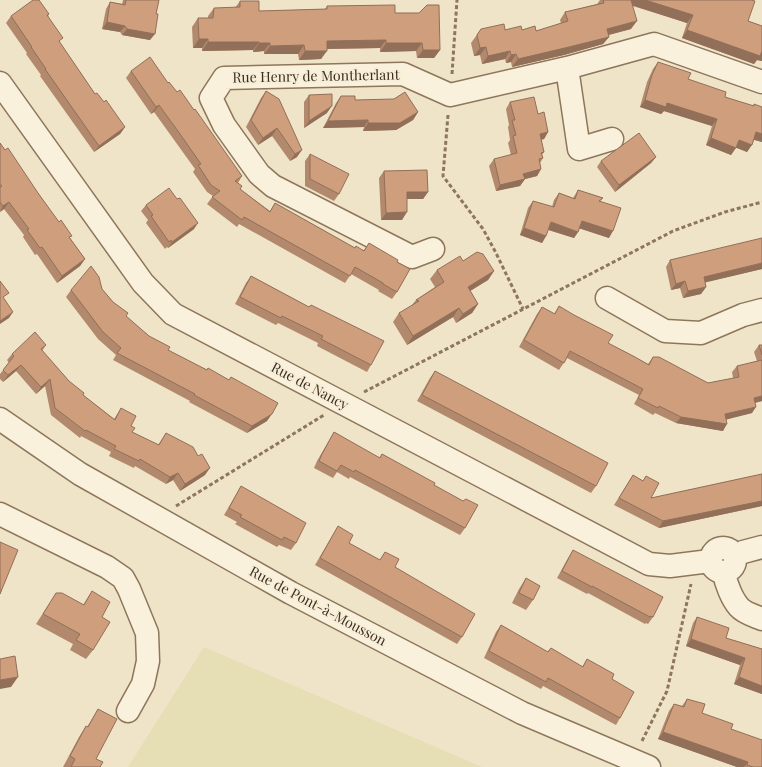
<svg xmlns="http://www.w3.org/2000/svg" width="762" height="767" viewBox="0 0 762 767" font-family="'Playfair Display',serif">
	<rect width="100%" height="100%" fill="#f0e4c8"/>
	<path fill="#e6deb5" d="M204 647 482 767H128Z"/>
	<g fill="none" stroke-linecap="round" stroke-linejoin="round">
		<g stroke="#8d765c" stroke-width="25">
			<path id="minor" d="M567 68 579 149 612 139
				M0 83 143 283 173 314 649 564 670 566 710 561
				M433 249 412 257 273 186 259 174 224 125 211 98 224 78 403 74 450 95 567 68 654 44 762 82
				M607 298 665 331 701 333 743 315 762 310
				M0 419 80 474 291 593 522 713 649 767
				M0 514 107 567 123 578 129 589 147 633 148 661 143 684 128 711
				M711 560a12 12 0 1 1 24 0a12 12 0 1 1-24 0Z
				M735 556 743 552 762 547
				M724 573C726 584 732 599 739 607 744 613 755 616 762 619"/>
		</g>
		<path stroke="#8d765c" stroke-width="3" stroke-dasharray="4 2.5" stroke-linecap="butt" d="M452 74 457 0
			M448 115 443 176 483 229 496 253 523 309
			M364 392 673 231 725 212 762 202
			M176 506 324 415
			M642 741 667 691 691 584"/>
		<use href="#minor" stroke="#faf1dc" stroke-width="22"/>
	</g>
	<path fill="#b2896c" d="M123 0H159L150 40 122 35 120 32 102 29 106 9 110 2 122 4Z
		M600 0H751L748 21 762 26V61L757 60 754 64 682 38 687 23 633 6 631 29 608 35 609 37 603 44 564 55 512 67 511 62 506 63 505 59 482 64 480 55 474 56 471 43 481 29 522 30 536 31 561 23 560 20 565 12 597 4Z
		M240 1 259 11 325 9 327 6 395 13 440 50 434 58H417L416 51 380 52V48L327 49 321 59 299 60 298 54H264V51L253 52V50L202 51V48H193L192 27 198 18H208V16L214 8H235Z
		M49 14 48 16 60 43 95 94 125 127 120 134 94 152 40 76 41 75 26 54 27 53 6 23 11 16Z
		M658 62 688 79 725 97 753 106 754 104 762 142 754 140 747 152 736 147 731 155 706 145 712 126 664 111 661 114 640 107 647 82 653 69Z
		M131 71 168 83 242 176 238 183 240 189 270 211 275 203 355 248 364 250 369 243 397 262V292L392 299 378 291 379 290 351 274 345 283 239 224 237 227 207 204 213 196 207 192 193 172 195 169 154 112 151 114 126 78Z
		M266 91 297 157 290 161 272 136 258 145 246 127 261 98Z
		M309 95 327 113 304 128V102Z
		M341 96 355 100 418 112 413 120 396 130 363 131 364 127 323 128 336 103Z
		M510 102 538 114 548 132 544 139 541 140 544 152 542 155 543 158 540 163 541 169 537 176 525 179 520 186 496 191 489 166 494 159 511 155 508 143 510 140 508 127 509 125 506 109Z
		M0 143 38 193 85 259 80 266 57 283 37 254 35 255 23 237 24 235 4 209 0 212Z
		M310 154 339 194 334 201 305 186V161Z
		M656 157 651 163 615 192 597 167 601 161Z
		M384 171 428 192 423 199H407L402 220H381L379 178Z
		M578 190 603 198 600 201 609 238 580 228 578 232 574 238 548 230 546 236 542 243 520 235 528 208 533 201 552 207 554 200 559 193 573 198Z
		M146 205 194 229 168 248 167 247 165 249 146 223 148 220 141 211Z
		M670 260 762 269 705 282 706 287 701 294 683 298 680 288 671 290 666 267Z
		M463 261 494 271 488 280 470 291 478 304 472 313 456 323 453 317 407 345 393 322 399 313 411 306 416 300 435 287 430 279 437 270Z
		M251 276 309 307 311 305 371 365 367 372 317 346 318 343 278 323 276 325 235 304 246 283Z
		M102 289 113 302 126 316 149 336 168 350 207 370 229 380 231 377 267 421 247 433 189 402 190 401 113 360 116 355 98 339 66 297 71 290Z
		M559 306 608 343 648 364 653 357 708 383 733 378 732 372 737 366 757 361 754 352 759 345H762V401L755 403 752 413 726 419 723 431 676 423 655 413 653 415 634 404 639 395 567 358 559 370 519 347 537 314 542 307 554 314Z
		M46 345 42 351 69 381 83 395 114 419 121 408 131 426 132 432 158 445 166 433 205 475 180 491 173 480 166 484 135 466 134 468 109 456 111 452 81 436 80 438 51 415 45 386 36 394 16 371 3 382 0 379V374L9 363 7 360 12 354Z
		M435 371 596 486 591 493 417 401 430 378Z
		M334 432 379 458 382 454 434 485 465 528 460 535 350 477 349 479 337 472 333 478 314 468 317 461Z
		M762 474V506L659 528 614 505 633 475 643 481 646 476 651 498Z
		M241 486 296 543 291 550 279 545 277 547 235 524 237 522 224 515Z
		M338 526 349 543 380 560 385 552 395 567 462 637 457 644 315 565Z
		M573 550 653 617 648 624 646 623 645 624 588 593 587 594 557 578 568 558Z
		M526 578 533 600 526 610 512 603 519 589Z
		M92 591 102 617 93 650 86 659 70 650 73 644 36 624 56 593 83 605Z
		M697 617 726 638 762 649V694L734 684 740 665 686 646 693 623Z
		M501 625 547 652 551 648 582 667 587 659 620 718 616 725 543 686 541 689 484 658 496 632Z
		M687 699 702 713 731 729 762 767H737L658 739 669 711 674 704 682 706Z
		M98 709 96 759 100 767H63L79 737 86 726 87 727Z"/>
	<path fill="#916f58" d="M627 0H645L693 15 687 23 625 3Z
		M637 21 631 29 601 37 607 29Z
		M107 22 125 26 120 32 102 29Z
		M127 29 155 34 150 40 122 35Z
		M687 30 762 51V61L757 60 754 64 682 38Z
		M609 37 603 44 564 55 512 67 518 59Z
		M199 39H208L202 48H193Z
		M386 40 380 48 321 49 327 41Z
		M208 42H259L253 50 202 51Z
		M259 43H270L264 51 253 52Z
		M386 43H422L416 51 380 52Z
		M304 45 298 54H264L270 46Z
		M486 47 480 55 474 56 480 48Z
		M423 50H440L434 58H417Z
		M305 51H327L321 59 299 60Z
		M510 51 505 59 482 64 488 56Z
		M516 54 511 62 506 63 511 55Z
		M645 100 667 103 717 119 712 126 664 111 661 114 640 107Z
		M159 105 154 112 151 114 156 107Z
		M332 106 327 113 304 128 309 121Z
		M418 112 413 120 396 130 363 131 368 123Z
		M368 120 364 127 323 128 328 121Z
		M125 127 120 134 94 152 99 146Z
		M277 128 272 136 258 145 263 138Z
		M548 132 544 139 535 141 540 134Z
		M756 132 762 134V142L752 139Z
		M711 138 736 148 731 155 706 145Z
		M739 140 752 145 747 152 734 147Z
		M302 150 297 157 290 161 295 154Z
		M656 157 651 163 615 192 619 185Z
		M541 169 537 176 521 180 525 179 520 186 496 191 500 185 523 174Z
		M407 192H428L423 199H402Z
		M9 202 4 209 0 212 3 206Z
		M407 212 402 220H381L386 213Z
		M582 221 613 231 609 238 578 228Z
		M551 222 578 232 574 238 546 229Z
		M198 223 194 229 168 248 172 242Z
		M524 228 546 236 542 243 520 235Z
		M85 259 80 266 57 283 62 276Z
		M762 263V269L699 284 704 277Z
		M494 271 488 280 462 296 468 287Z
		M685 281 680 288 671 290 676 284Z
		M706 287 701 294 683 298 688 291Z
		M478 304 472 313 456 323 463 314Z
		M459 308 453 317 407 345 413 336Z
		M13 312 9 318 0 324V321Z
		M21 365 16 371 3 382 8 375Z
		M50 379 45 386 36 394 41 387Z
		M762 396V401L749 404 754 398Z
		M756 407 752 413 721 421 725 414Z
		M272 414 267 421 247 433 252 426Z
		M681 417 727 424 723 431 676 423Z
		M210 468 205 475 180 491 185 484Z
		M178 473 173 480 166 484 170 477Z
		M762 501V506L659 528 663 521Z
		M691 639 745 658 740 665 686 646Z
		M18 677 11 687 0 689V680Z
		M739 677 762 686V694L734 684Z
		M663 732 748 762 744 767H737L658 739Z"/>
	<path fill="#cf9f7d" stroke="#916f58" d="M33 0H39L49 14 47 15 63 38 59 41 95 94 97 93 104 102 106 100 125 127 99 146 45 69H46L31 47H32L11 16Z
		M126 0H159L156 14H158L155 34 127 29 125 26 107 22 110 2 125 5Z
		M603 0H631L637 21 607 29 609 37 569 47 518 59 516 54 511 55 510 51 488 56 486 47 480 48 477 35 481 29 504 24 505 30 521 26 522 30 535 26 536 31 568 21 565 12 604 3Z
		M645 0H751L755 1 748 21 762 26V51L760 56 687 30 693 15Z
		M240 1H259V11L327 9V6L395 5V13H419L427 5H439L440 50H423L422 43H386V40L327 41V51H305L304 45 270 46V43H259V42H208V39H199L198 18H213L214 8 240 7Z
		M150 57 168 83 169 82 177 92 180 90 194 110 195 109 242 176 235 181 242 186 240 189 270 212 275 203 355 248 356 246 364 251 369 243 398 260 397 262 410 269 397 292 383 284V283L355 267 350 276 244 217 242 220 212 197 220 191 211 185 198 165 201 164 180 134 159 105 156 107 131 71Z
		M658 62 691 73 688 79 726 92 725 97 754 106V104L762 107V134L756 132 752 145 739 140 736 148 711 138 717 119 667 103 666 107 645 100 652 75Z
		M266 91 279 99 302 150 295 154 277 128 263 138 251 120Z
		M405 92 418 112 400 123H368V120L328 121 341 96H355V100L394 99Z
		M332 94V106L309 121V95Z
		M534 97 538 114 544 112 548 132 540 134 544 152 541 153 543 158 539 159 541 169 523 174 525 179 500 185 494 159 517 153 513 136 516 135 512 120H515L510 102Z
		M639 133 656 157 619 185 601 161Z
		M0 143 5 150 8 148 38 193 59 222 61 220 72 236 69 237 85 259 62 276 42 247 40 248 27 230 29 229 9 202 3 206 0 202V187L2 186 0 184Z
		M310 154 349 174 339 194 310 179Z
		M427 170 428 192H407V212L386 213 384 171Z
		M169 188 177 199 180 198 198 223 172 242 171 240 169 242 151 216 153 215 146 205Z
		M578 190 603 198 599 201 621 208 613 231 582 221 578 232 551 222 546 236 524 228 533 201 554 207 559 193 575 199Z
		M762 238V263L704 277 706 287 688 291 685 281 676 284 670 260Z
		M477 252 483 254 494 271 468 287 478 304 463 314 459 308 413 336 399 313 419 301 416 300 444 282 437 270 460 256 463 261Z
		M91 266 99 277 102 289 113 302 128 313 126 316 149 336 170 347 168 350 207 370 208 368 229 380 231 377 278 403 272 414 252 426 194 395 195 394 117 353 121 348 103 332 71 290Z
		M251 276 309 307 311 305 384 341 371 365 321 339 323 336 282 316 281 318 240 297Z
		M0 281 9 293 3 297 13 312 0 321Z
		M559 306 574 315 613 335 608 343 635 357 649 365 653 357H659L708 383 739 377 737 366 762 360V396L754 398 756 407 725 414 727 424 681 417 659 406 658 408 638 398 643 389 570 351 564 363 524 340 542 307 555 314Z
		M35 332 46 345 41 349 69 381 84 393 83 395 115 420 121 408 136 416 131 426 135 428 132 432 159 445 166 433 193 447 198 456 202 454 210 468 185 484 178 473 170 477 140 459 139 461 114 449 116 446 86 430 85 431 55 408 50 379 41 387 21 365 8 375 3 370 14 356 12 354Z
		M759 345H762V355Z
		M435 371 608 463 596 486 422 395Z
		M334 432 380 458 382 454 435 483 434 485 463 501 466 499 478 505 465 528 355 470 354 472 341 465 337 471 319 461 322 454Z
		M762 474V501L663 521 619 498 633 475 643 481 646 476 659 483 651 498Z
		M241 486 306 523 296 543 284 537 282 540 240 517 242 515 229 508Z
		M338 526 353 535 349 543 380 560 385 552 399 559 395 567 475 614 462 637 320 558Z
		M0 542 18 550 0 594Z
		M573 550 663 597 653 617 650 616V617L592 586V587L562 571Z
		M526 578 540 586 533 600 519 593Z
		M92 591 110 602 102 617 110 622 93 650 76 640 80 634 43 614 56 593H62L84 605Z
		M697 617 729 628 726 638 762 649V686L739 677 745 658 691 639Z
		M501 625 548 652 551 648 583 667 587 659 614 674 612 679 634 692 620 718 548 678 546 682 489 651Z
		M15 656 18 677 0 680V659Z
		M687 699 705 704 702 713 733 724 731 729 762 740V767H753L747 765 748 762 663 732 674 704 684 707Z
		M98 709 117 719 96 759 103 762 100 767H71L75 759 70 756 86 726 88 727Z"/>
	<g text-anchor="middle" stroke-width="4" stroke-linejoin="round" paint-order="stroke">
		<g font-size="14" fill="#3d2e20" stroke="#f7eed8">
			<text transform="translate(316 76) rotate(-1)" y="5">Rue Henry de Montherlant</text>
			<text transform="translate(310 386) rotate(28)" y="5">Rue de Nancy</text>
			<text transform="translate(318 606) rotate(28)" y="5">Rue de Pont-à-Mousson</text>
		</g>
	</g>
</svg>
